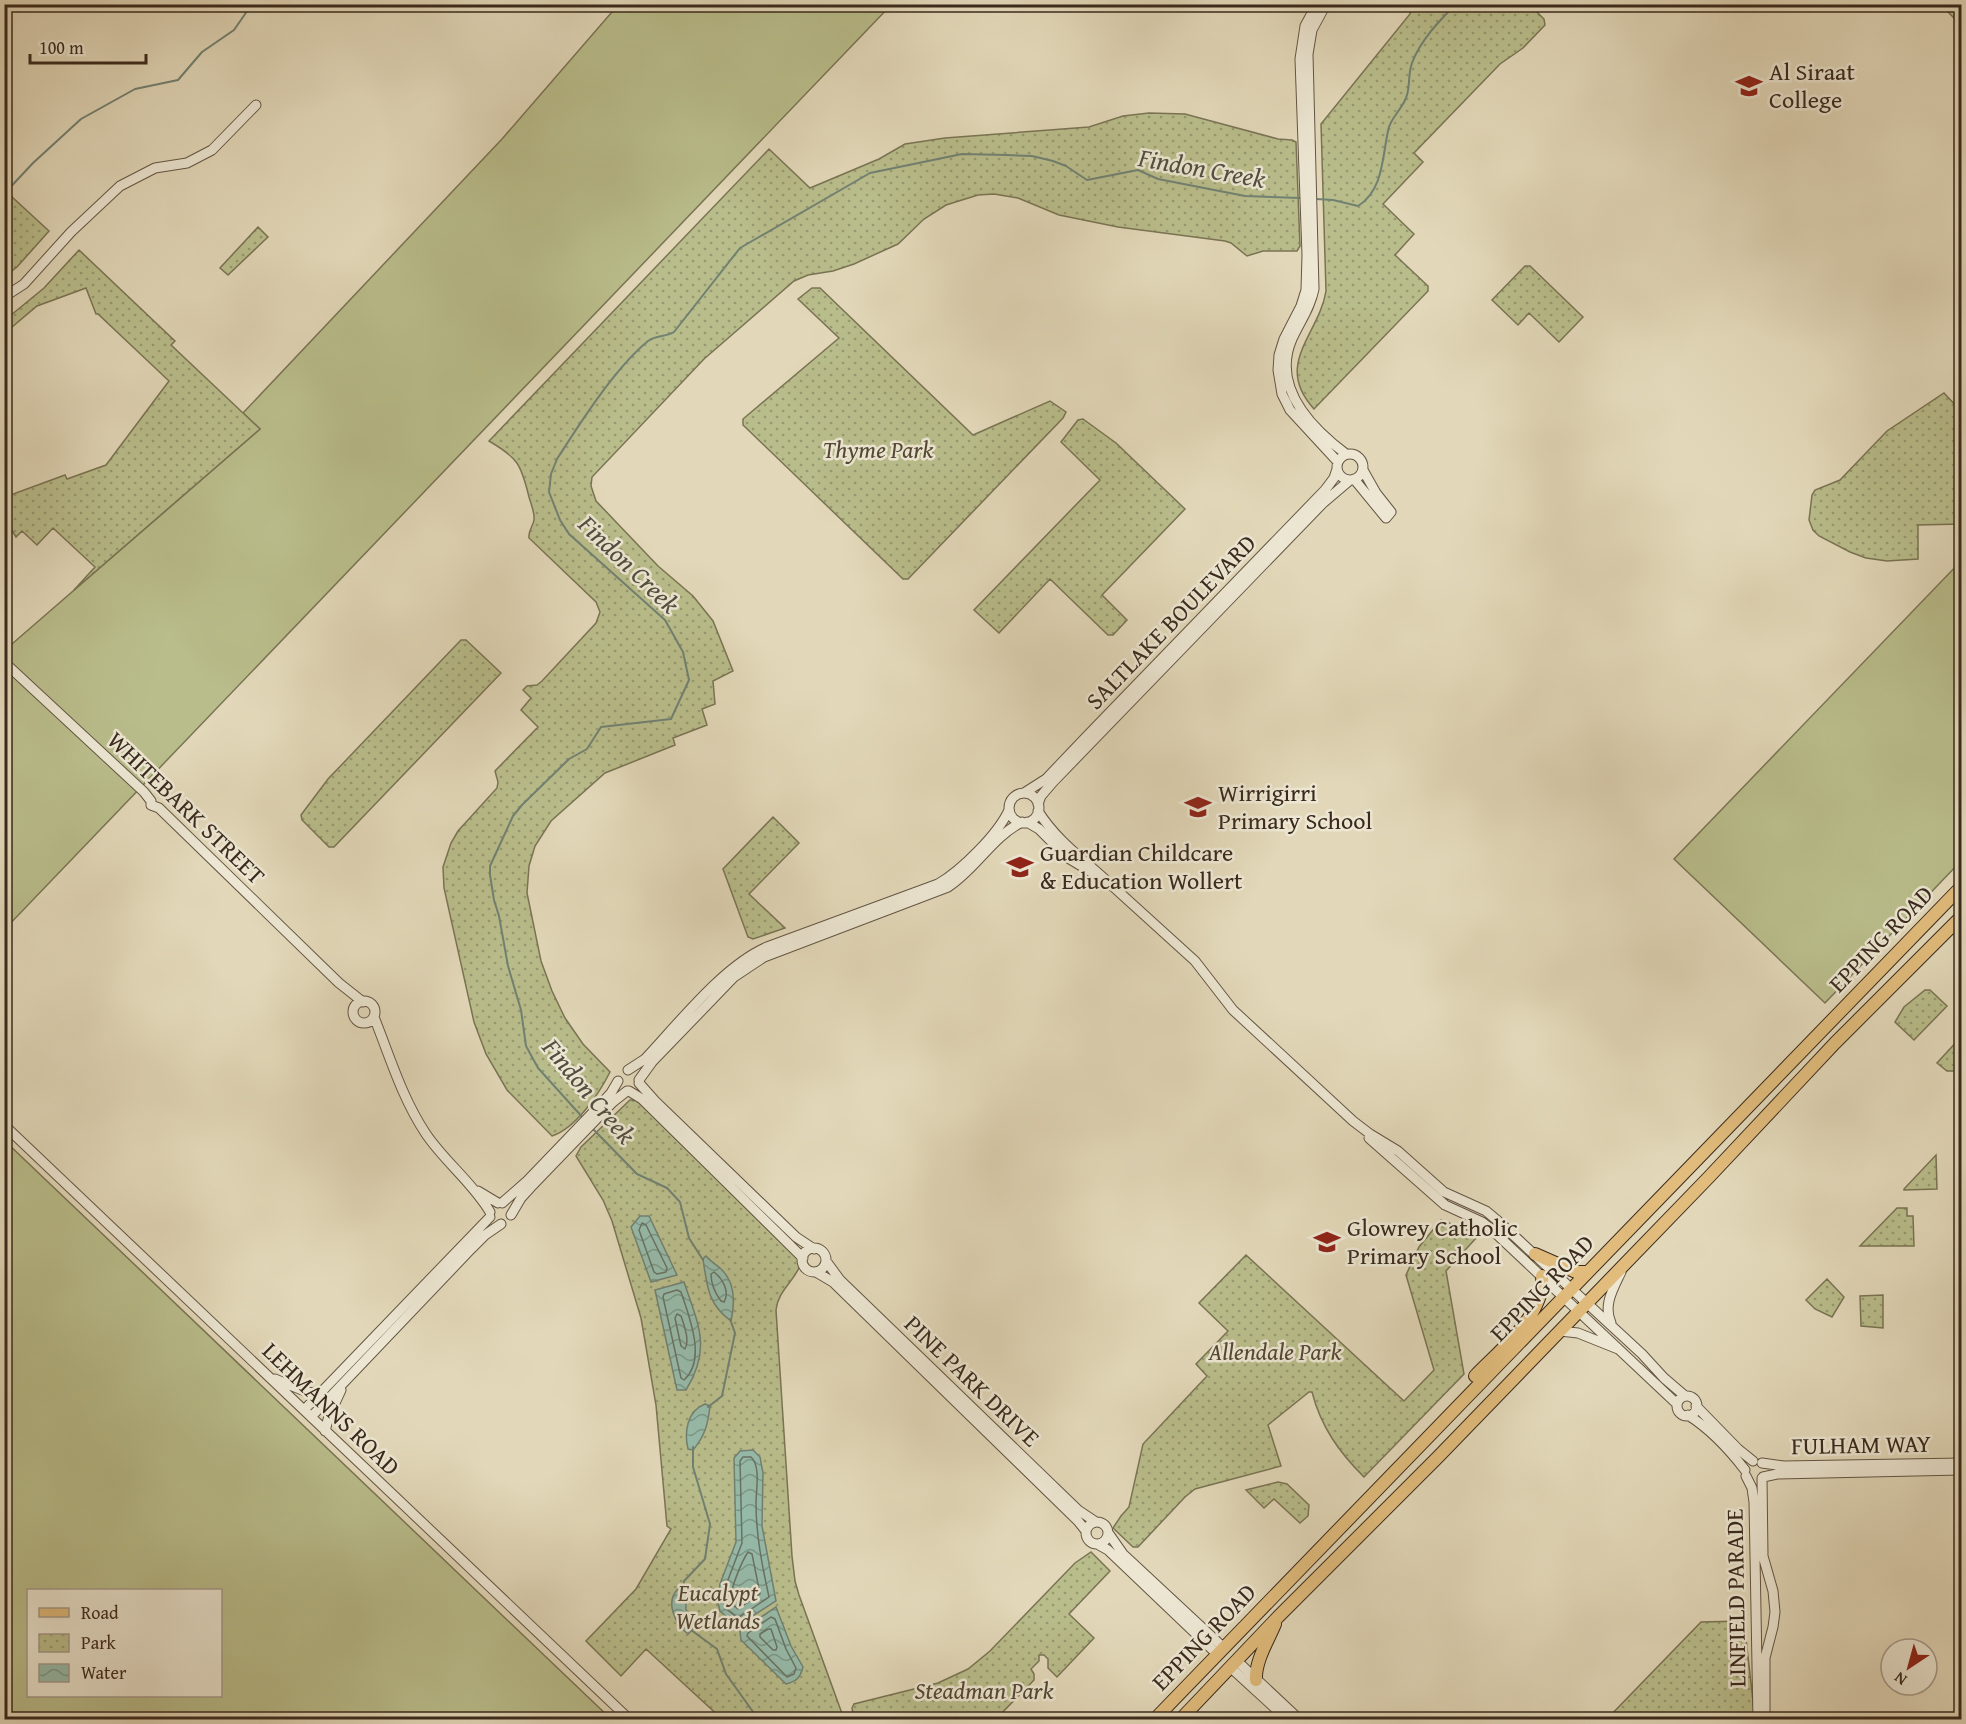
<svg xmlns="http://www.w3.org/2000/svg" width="1966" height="1724" viewBox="0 0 1966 1724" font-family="'Gentium Book Plus',serif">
	<defs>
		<pattern id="park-dots" width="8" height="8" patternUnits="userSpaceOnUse" patternTransform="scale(1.5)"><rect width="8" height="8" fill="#b9bd8b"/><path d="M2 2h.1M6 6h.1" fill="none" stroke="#979a71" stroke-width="1.8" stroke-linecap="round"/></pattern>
		<pattern id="water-waves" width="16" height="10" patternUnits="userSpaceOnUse" patternTransform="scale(1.5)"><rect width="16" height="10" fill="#96bbaa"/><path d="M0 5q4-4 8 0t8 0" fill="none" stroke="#7b988a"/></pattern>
	</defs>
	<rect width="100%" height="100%" fill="#e2d8b9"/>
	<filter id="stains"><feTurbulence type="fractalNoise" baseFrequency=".00333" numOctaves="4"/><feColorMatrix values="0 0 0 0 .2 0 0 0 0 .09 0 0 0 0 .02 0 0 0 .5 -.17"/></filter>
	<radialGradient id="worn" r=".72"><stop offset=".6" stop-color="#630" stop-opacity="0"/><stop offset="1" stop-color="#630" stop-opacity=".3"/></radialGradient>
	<path fill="#b9bd8b" stroke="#7a7454" stroke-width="1.5" fill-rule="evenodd" d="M618 5H891L5 929V650L260 429 243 413 502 139Z
		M1961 561V861L1825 1003 1674 859Z
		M5 1141 611 1719H5ZM220 1590V1696H28V1590Z"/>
	<path fill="url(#park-dots)" stroke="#7a7454" stroke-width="1.5" d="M1412 5H1530L1544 19 1545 25 1523 48 1500 64 1414 153 1423 162 1383 204 1414 234 1395 255 1428 286V291L1314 409C1273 364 1319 335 1326 291L1321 124 1410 14Z
		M1941 5H1961V120L1956 115 1955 19Z
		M1149 113 1185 114 1278 139 1292 140 1296 142 1300 246 1297 251H1263L1247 256 1231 243 1225 241 1118 227 1059 215 1018 198 994 194 978 195 946 205 924 219 898 244 854 264 833 271 808 275 794 281 704 359 592 477 591 486 596 501 658 566 693 596 713 621 733 671 713 681 715 704 702 709 707 725 673 738 675 745 605 773 551 821 535 846 529 866 527 893 541 961 552 991 565 1018 583 1044 610 1072C599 1094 576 1128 552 1136L507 1090 486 1054 474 1022 444 888 443 867 451 843 458 831 497 788 498 782 495 771 538 727 521 710 531 698 523 690 527 686 537 685 542 681 596 623 600 612 596 602 529 538C528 530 533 527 534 520 535 513 531 504 529 497 521 464 518 458 489 441L769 149 810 188 879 159 905 144 945 138 1089 127 1123 116Z
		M11 196 49 231 17 267 5 276V202Z
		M258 227 268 237 228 275 220 268Z
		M79 250 175 341 171 345 260 429 74 590 95 567 53 528 37 545 22 531 16 537 5 519V497L65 475 67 479 106 465 169 381 98 314H96L86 288 37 306 5 333V320L44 288Z
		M1525 266H1530L1583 317 1559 342 1529 313 1518 325 1492 300Z
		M812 288H820L973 435 1050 401 1066 412 1063 418 908 579H903L743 425V419L839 338 798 299Z
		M1944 393 1961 411V524L1918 525V559L1887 561 1866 558 1850 552 1819 536 1813 530 1809 520 1812 495 1815 490 1840 480 1887 431Z
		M1083 419 1116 443 1185 509 1102 595 1127 620 1113 635H1108L1050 579 999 633 974 610 1100 480 1061 442 1078 420Z
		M461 640H466L501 673 334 847H329L302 820 301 815 328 779Z
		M773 817 799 843 749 894 785 928 753 939 748 937 723 869Z
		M1925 990H1930L1947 1006 1914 1040 1895 1022 1904 1007Z
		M1961 1037V1071H1947L1937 1063Z
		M630 1100H636L798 1257 799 1268C791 1284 778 1292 776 1310L792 1556 795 1581 799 1595 844 1719H722L646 1649 621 1676 586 1641 636 1589 671 1529 667 1526 656 1405 641 1318 612 1221 603 1200 576 1156 581 1147Z
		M1936 1155 1937 1189 1904 1190V1189Z
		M1897 1208H1907V1216H1913L1914 1246H1860Z
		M1441 1220 1470 1231 1477 1237 1446 1271 1464 1374 1364 1477C1339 1452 1321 1427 1312 1392H1309L1268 1425 1281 1466 1195 1489 1185 1497 1138 1547H1133L1113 1528 1121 1516 1129 1507 1143 1444 1207 1376 1196 1364 1228 1331 1199 1303 1246 1255 1404 1401 1434 1370 1406 1275 1419 1247Z
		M1827 1279 1844 1297 1832 1317 1815 1309 1806 1300Z
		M1883 1295V1328L1861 1326 1860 1296Z
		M1278 1482 1287 1484 1309 1505 1308 1516 1300 1523 1274 1499 1264 1508 1246 1490Z
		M1091 1552 1110 1571 1069 1614 1094 1638 1057 1677 1048 1668V1659L1044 1655H1039V1661L1031 1669 1034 1674V1680L996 1719H854L852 1708 854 1704 938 1683 968 1669 990 1651 1075 1563Z
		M1744 1621 1755 1719 1606 1720 1701 1622Z"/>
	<path fill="url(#water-waves)" stroke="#718172" stroke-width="1.5" d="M640 1216H649L677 1275 651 1282 631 1227Z
		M706 1256C711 1262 717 1265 721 1269 735 1282 735 1303 731 1321 707 1304 707 1284 703 1259Z
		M684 1282C698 1324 712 1348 686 1390H677L655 1290Z
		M705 1404 710 1406C708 1424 705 1436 693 1450L688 1449C684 1432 687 1411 705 1404Z
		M753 1450 760 1457 763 1473 762 1526 776 1601 737 1626 720 1611 717 1599 720 1584 736 1542 734 1458 740 1451Z
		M679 1588 686 1590V1610L693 1629 688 1634C675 1624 664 1601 679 1588Z
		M776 1607 791 1646 803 1667C800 1678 797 1681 786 1684L741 1640 740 1631Z"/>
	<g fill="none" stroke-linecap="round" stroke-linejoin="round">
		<path stroke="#687264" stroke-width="1.5" d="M642 1223 646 1225 667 1268 666 1272 657 1274 654 1272 639 1230Z
			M714 1272C723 1279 730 1292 724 1302L721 1301C715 1293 711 1285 711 1274Z
			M677 1290 681 1292C689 1316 707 1360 684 1380L681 1378 663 1297 664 1294Z
			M677 1314 681 1316C684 1325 690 1340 685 1349L681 1346 675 1318Z
			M743 1457H751C761 1466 756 1490 756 1503 756 1535 762 1565 769 1597L738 1618 725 1608 723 1599 726 1585 742 1543 740 1461Z
			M748 1552 752 1554 760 1594 738 1609C734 1606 732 1605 731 1601 729 1591 742 1561 748 1552Z
			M771 1617 775 1619 786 1649 796 1668 794 1674 787 1677 747 1636 748 1633Z
			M768 1629H771L777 1647 776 1650H773L760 1637V1634Z"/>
		<path stroke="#718172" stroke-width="2" d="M4 194 33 163 81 119 135 89 178 80 202 52 234 30 252 4
			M1316 199 1333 200 1358 206C1385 189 1382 153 1389 127 1393 115 1404 107 1407 95 1410 85 1408 74 1412 63 1420 41 1439 21 1456 4
			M584 1119 538 1068 526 1046 521 1010 508 966 499 916 494 900 490 875V866L513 816 522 805 569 759 587 749 601 727 671 719 689 680 683 652 665 620 569 534 560 520 549 492 551 474 557 459C580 423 615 368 648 341 656 335 666 337 674 332L740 248 870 173 962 154 1006 155 1032 156 1053 161 1066 166 1087 180 1138 170 1158 179 1245 196 1301 198
			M592 1128 637 1174 667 1188 680 1202 689 1238 703 1260
			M708 1407 722 1396 735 1333 730 1319
			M683 1589 684 1581 705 1559 710 1524 693 1467V1447
			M691 1630 717 1649 726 1674 756 1716 761 1720"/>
		<g stroke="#645644" stroke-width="11">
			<path id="minor" d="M1317 4 1305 26 1300 59 1307 255 1306 290 1301 306 1284 339 1279 355 1278 370 1282 394 1290 410 1338 462
				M1326 4 1312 30 1308 54 1314 289C1310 309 1300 321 1292 339 1271 387 1310 427 1346 454
				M4 297 24 284 71 232 120 186 155 168 187 163 212 150 256 105
				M1337 467a13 13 0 1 1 26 0a13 13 0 1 1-26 0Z
				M1354 479 1386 518 1391 512 1376 493 1363 470
				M4 662 144 792 151 801V805L159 808 339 983 363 1002
				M1024 793 1046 779 1085 738 1325 490 1334 478 1337 469
				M1009 808a15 15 0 1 1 30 0a15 15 0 1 1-30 0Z
				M1038 804 1041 796 1053 782 1323 503 1350 480
				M1027 822 1039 829 1068 858 1108 882C1083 859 1056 840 1038 811
				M1108 882 1195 961 1233 1010 1353 1121 1370 1134 1398 1151 1444 1192 1486 1211 1498 1221 1642 1354 1664 1378 1685 1396
				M353 1012a11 11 0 1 1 22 0a11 11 0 1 1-22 0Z
				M374 1017C390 1057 402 1098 426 1134 445 1162 473 1183 490 1212
				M628 1070 645 1059C679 1023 723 966 767 947L938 884C961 871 998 834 1009 810
				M639 1080 652 1062 734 977 764 957 948 887C976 869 992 837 1022 822
				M639 1083 655 1101 796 1237 814 1249
				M629 1091 642 1099 803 1258
				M4 1125 630 1720
				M1369 1138 1445 1205 1482 1222 1491 1229 1677 1404
				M478 1191 498 1203
				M502 1203 526 1182 599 1106 611 1093 618 1081
				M511 1215 521 1198 531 1187 613 1102 627 1091
				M802 1260a12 12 0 1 1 24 0a12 12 0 1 1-24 0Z
				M826 1261 840 1280 1078 1510 1096 1522
				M816 1272 833 1282 1078 1521 1086 1531
				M1611 1323C1603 1305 1613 1289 1621 1272
				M1560 1331 1578 1333 1618 1349
				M275 1379 307 1392 319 1394
				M1677 1406a10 10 0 1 1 20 0a10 10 0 1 1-20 0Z
				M1696 1406 1738 1449 1753 1461
				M304 1410 490 1217
				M1688 1415C1710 1429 1729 1449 1745 1470
				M311 1417 471 1249 485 1235 501 1224
				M325 1431 329 1416 341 1390
				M1762 1463 1784 1466 1962 1463
				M1746 1476 1752 1488 1754 1502 1758 1720
				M1763 1477 1777 1474 1962 1470
				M1762 1478 1763 1556 1773 1591 1775 1612 1773 1627 1765 1658V1720
				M1086 1533a11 11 0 1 1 22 0a11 11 0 1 1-22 0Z
				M1109 1534 1123 1554 1224 1648
				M1099 1545 1108 1550 1217 1654
				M1236 1660 1300 1720
				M1230 1667 1288 1720"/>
		</g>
		<g stroke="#3a2a1d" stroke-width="14">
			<path id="major" d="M1535 1254 1576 1272H1587
				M1475 1376C1500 1350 1546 1314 1542 1276
				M1256 1680C1255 1661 1268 1641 1275 1624
				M1154 1720 1962 886
				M1180 1720 1278 1617 1438 1457 1709 1177 1835 1043 1962 916"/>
		</g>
		<use href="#minor" stroke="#ece6d2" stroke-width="9"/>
		<use href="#major" stroke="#e1bc7c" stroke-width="12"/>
	</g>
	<defs>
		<g id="school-bare" transform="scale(2.07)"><path d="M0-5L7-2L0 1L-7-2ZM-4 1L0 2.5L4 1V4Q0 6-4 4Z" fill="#8f2418" stroke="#ece6d2" stroke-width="2.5" paint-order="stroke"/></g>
	</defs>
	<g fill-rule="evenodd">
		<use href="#school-bare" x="1749" y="86"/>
		<use href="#school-bare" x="1198" y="807"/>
		<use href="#school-bare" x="1020" y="867"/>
		<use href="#school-bare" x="1327" y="1242"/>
	</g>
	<g text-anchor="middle" stroke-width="5" stroke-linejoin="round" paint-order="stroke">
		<g font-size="24" fill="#3a2a1d" stroke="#ece6d2" text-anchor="start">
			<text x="1769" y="80">Al Siraat<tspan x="1769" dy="28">College</tspan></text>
			<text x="1218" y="801">Wirrigirri<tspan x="1218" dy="28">Primary School</tspan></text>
			<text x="1040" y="861">Guardian Childcare<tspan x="1040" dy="28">&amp; Education Wollert</tspan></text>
			<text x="1347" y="1236">Glowrey Catholic<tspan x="1347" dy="28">Primary School</tspan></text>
		</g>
		<g font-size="24" font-style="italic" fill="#534733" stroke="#ece6d2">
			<text x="878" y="458">Thyme Park</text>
			<text x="1275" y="1360">Allendale Park</text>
			<text x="718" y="1601">Eucalypt<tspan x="718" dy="28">Wetlands</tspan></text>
			<text x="984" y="1699">Steadman Park</text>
		</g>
		<g font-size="24" fill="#3a2a1d" stroke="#ece6d2">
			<text transform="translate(1171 622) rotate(-46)" y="8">SALTLAKE BOULEVARD</text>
			<text transform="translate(186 808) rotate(44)" y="8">WHITEBARK STREET</text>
			<text transform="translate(1881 939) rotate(-46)" y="8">EPPING ROAD</text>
			<text transform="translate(1542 1288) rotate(-46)" y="8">EPPING ROAD</text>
			<text transform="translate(972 1381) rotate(44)" y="8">PINE PARK DRIVE</text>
			<text transform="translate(331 1409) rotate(44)" y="8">LEHMANNS ROAD</text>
			<text transform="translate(1861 1445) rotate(-1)" y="8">FULHAM WAY</text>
			<text transform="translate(1736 1598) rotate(-91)" y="8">LINFIELD PARADE</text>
			<text transform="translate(1204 1637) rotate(-46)" y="8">EPPING ROAD</text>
		</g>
		<g font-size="26" font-style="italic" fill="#514e40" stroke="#ece6d2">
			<text transform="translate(1202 168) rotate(10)" y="9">Findon Creek</text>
			<text transform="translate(629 564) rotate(44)" y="9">Findon Creek</text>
			<text transform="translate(589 1091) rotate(50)" y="9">Findon Creek</text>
		</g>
	</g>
	<rect width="1966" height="1724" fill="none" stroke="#e2d8b9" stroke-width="24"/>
	<rect x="6" y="6" width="1954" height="1712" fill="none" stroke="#3a2a1d" stroke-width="3"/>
	<rect x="12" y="12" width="1942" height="1700" fill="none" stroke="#3a2a1d" stroke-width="1.5"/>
	<rect x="27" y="1589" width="195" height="108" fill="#ece6d2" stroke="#a59b8a" stroke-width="1.5"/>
	<rect x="39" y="1608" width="30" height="9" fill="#e1bc7c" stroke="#a59b8a" stroke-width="1.5"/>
	<text x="81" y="1619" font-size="18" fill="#3a2a1d">Road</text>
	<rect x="39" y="1634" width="30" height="18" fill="url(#park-dots)" stroke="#a59b8a" stroke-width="1.5"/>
	<text x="81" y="1649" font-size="18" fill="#3a2a1d">Park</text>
	<rect x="39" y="1664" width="30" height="18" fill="url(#water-waves)" stroke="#a59b8a" stroke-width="1.5"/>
	<text x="81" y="1679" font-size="18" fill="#3a2a1d">Water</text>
	<g transform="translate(1909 1667) rotate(216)"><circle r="28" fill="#ece6d2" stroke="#a59b8a" stroke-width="1.5"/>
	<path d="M0-4.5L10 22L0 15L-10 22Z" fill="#8f2418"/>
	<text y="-9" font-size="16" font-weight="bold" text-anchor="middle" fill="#3a2a1d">N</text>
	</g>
	<path d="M30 54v9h116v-9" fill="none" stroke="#3a2a1d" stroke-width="3"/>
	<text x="39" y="54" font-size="18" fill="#3a2a1d" stroke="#ece6d2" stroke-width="4.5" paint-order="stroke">100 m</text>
	<rect width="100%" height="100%" filter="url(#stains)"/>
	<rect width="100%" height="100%" fill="url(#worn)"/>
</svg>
